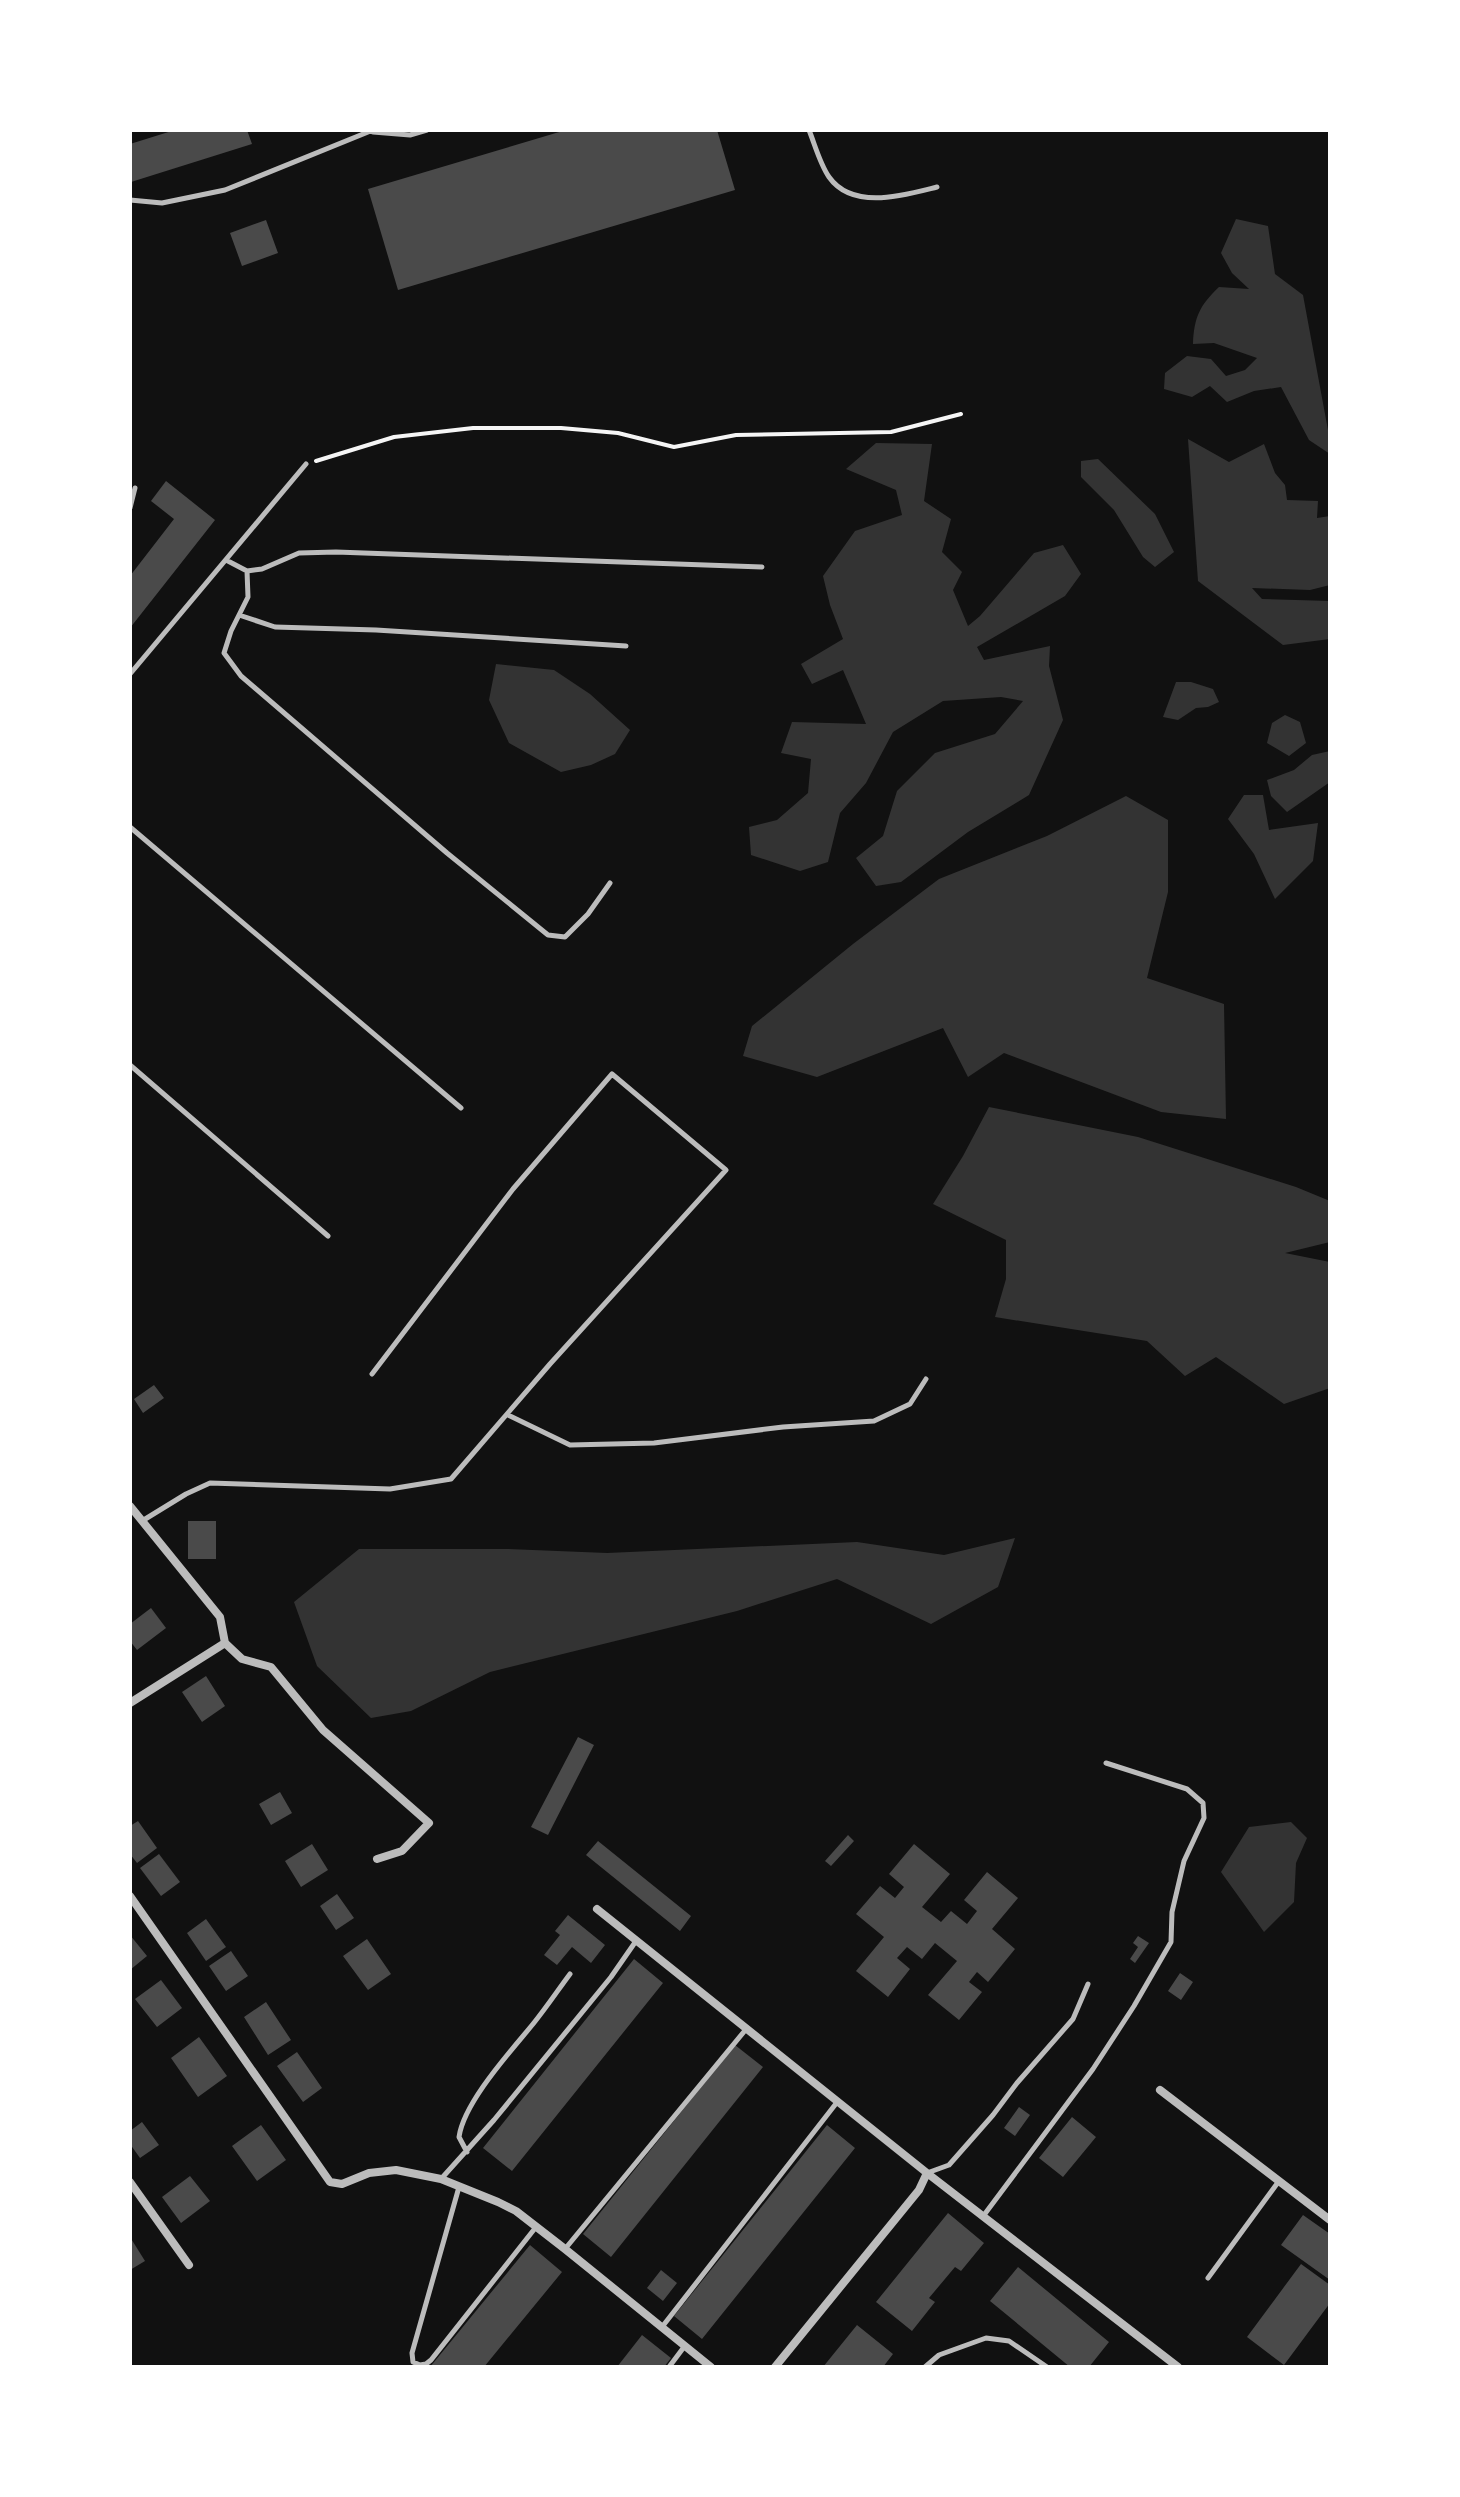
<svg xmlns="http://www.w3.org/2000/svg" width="1460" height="2497" viewBox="0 0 1460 2497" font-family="'Nunito Sans',sans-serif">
	<rect width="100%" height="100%" fill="#111"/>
	<path fill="#333" d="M1236 219 1268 226 1275 274 1303 295 1330 441V454L1309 440 1281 387 1254 391 1227 402 1210 386 1192 397 1164 389 1165 373 1187 356 1211 359 1226 376 1245 370 1257 358 1214 343 1193 344C1194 317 1200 305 1219 287L1249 289 1232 273 1221 253Z
		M1188 439 1229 462 1264 444 1275 473 1285 485 1287 500 1318 501 1317 518 1330 516V585L1310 590 1252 588 1262 599 1330 601V639L1283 645 1198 581Z
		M876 443 932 444 924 501 951 519 942 552 962 572 953 590 968 626 980 616 1034 553 1063 545 1081 574 1065 596 977 647 984 660 1050 646 1049 666 1063 720 1029 795 968 832 901 882 876 886 856 858 883 836 897 791 935 753 995 734 1023 701 1001 697 943 701 893 732 866 783 840 813 828 862 800 871 751 855 749 827 777 820 808 793 811 759 781 753 792 722 866 724 843 670 812 684 801 664 843 639 830 605 823 576 855 531 902 515 896 490 846 469Z
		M1098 459 1155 514 1174 552 1155 567 1143 557 1114 510 1081 477V461Z
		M496 664 554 670 590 694 630 730 615 754 591 765 561 772 509 743 489 700Z
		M1176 682H1191L1213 689 1219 702 1208 707 1196 708 1178 720 1163 717Z
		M1285 715 1300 722 1306 743 1289 756 1267 743 1272 723Z
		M1330 751V782L1287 812 1271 796 1267 780 1294 770 1312 755Z
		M1244 795H1263L1269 830 1318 823 1313 861 1275 899 1254 854 1228 819Z
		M1126 796 1168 820V892L1147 978 1224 1004 1226 1119 1161 1112 1004 1053 968 1077 943 1028 817 1077 743 1056 752 1026 853 944 939 879 1047 836Z
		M989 1107 1138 1137 1296 1187 1330 1201V1242L1285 1253 1330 1262V1388L1284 1404 1216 1357 1185 1376 1147 1341 995 1317 1006 1279V1240L933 1204 963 1156Z
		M1015 1538 998 1587 931 1624 837 1579 737 1611 490 1672 411 1711 371 1718 317 1666 294 1602 359 1549H507L607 1553 857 1542 944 1555Z
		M1291 1822 1307 1838 1296 1863 1294 1902 1264 1932 1221 1872 1249 1827Z"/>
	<path fill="#4a4a4a" d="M175 130H247L252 144 131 182 130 144Z
		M566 130H717L735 190 398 290 368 189Z
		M266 220 278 253 242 266 230 233Z
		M166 481 215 520 130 628V576L174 519 151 501Z
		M154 1385 164 1398 143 1413 134 1399Z
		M188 1521H216V1559H188Z
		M151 1608 166 1628 137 1650 130 1641V1624Z
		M206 1676 225 1706 202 1722 182 1692Z
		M578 1737 594 1745 548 1835 531 1827Z
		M280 1792 292 1813 271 1825 259 1804Z
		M138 1821 157 1848 137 1863 130 1854V1826Z
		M848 1835 854 1841 831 1866 825 1861Z
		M598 1841 691 1916 680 1931 586 1855Z
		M312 1844 328 1870 301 1887 285 1861Z
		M914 1844 950 1874 922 1907 941 1922 951 1911 967 1924 977 1911 964 1900 987 1872 1018 1898 992 1929 1015 1949 988 1982 977 1972 969 1982 982 1992 959 2020 928 1995 957 1961 935 1943 922 1959 907 1947 897 1958 910 1969 888 1997 856 1971 884 1937 856 1914 880 1886 895 1898 904 1887 889 1874Z
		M159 1854 180 1882 161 1896 140 1868Z
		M337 1894 354 1918 336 1930 320 1906Z
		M568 1915 605 1945 591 1963 572 1947 557 1965 544 1955 560 1935 555 1931Z
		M206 1919 226 1947 206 1961 187 1933Z
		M130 1935 147 1956 130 1970Z
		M1138 1936 1149 1943 1135 1963 1130 1959 1138 1947 1133 1943Z
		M367 1939 391 1974 368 1990 343 1956Z
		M231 1951 248 1976 226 1991 209 1966Z
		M634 1959 663 1983 512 2171 483 2148Z
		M1180 1973 1193 1982 1181 2000 1168 1991Z
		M161 1980 182 2008 157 2027 135 1999Z
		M266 2002 291 2040 268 2055 244 2017Z
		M199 2037 227 2076 198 2097 171 2058Z
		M735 2045 763 2067 611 2257 583 2234Z
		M297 2052 322 2088 303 2102 277 2066Z
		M1019 2107 1030 2115 1015 2136 1004 2128Z
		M1072 2117 1096 2137 1063 2177 1039 2158Z
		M142 2122 159 2145 140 2158 130 2144V2131Z
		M261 2125 286 2160 257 2181 232 2146Z
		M827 2125 855 2148 702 2339 674 2316Z
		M190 2176 210 2201 181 2223 162 2197Z
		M948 2213 984 2243 961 2271 955 2267 929 2298 935 2302 912 2331 876 2302Z
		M1303 2215 1330 2234V2280L1281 2245Z
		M130 2237 145 2261 130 2270Z
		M530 2245 562 2272 484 2367H430Z
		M1301 2264 1330 2285V2303L1284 2365 1247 2337Z
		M1018 2267 1109 2342 1089 2367H1070L990 2301Z
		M661 2270 677 2283 663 2301 647 2288Z
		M857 2325 893 2354 883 2367H823Z
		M642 2335 671 2358 664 2367H617Z"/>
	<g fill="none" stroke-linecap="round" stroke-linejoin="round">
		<path stroke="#f5f5f5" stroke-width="4" d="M316 461 394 437 473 428H561L618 433 674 447 736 435 891 432 961 414"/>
		<path stroke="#bcbcbc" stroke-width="5" d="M809 130C815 145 820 164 829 177 853 211 905 195 937 187
			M373 132 410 135 427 130
			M130 200 162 203 225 190 373 130
			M130 508 135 488
			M226 560 247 571 248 597 231 631 224 653 241 676 447 853 548 935 565 937 588 914 610 883
			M247 571 262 569 299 553 336 552 762 567
			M239 615 275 627 376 630 626 646
			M130 674 306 464
			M130 827 461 1108
			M130 1065 328 1236
			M508 1415 570 1445 654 1443 783 1427 874 1421 910 1404 926 1379
			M142 1521 186 1494 210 1483 390 1489 451 1479 550 1364 726 1170 612 1074 513 1189 372 1374
			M467 2152 459 2137C464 2102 511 2051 533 2024 546 2008 558 1990 570 1974
			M927 2173 949 2165 993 2115 1017 2083 1073 2019 1088 1984
			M441 2179 494 2120 611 1977 636 1941
			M459 2187 412 2353 413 2362 420 2365 426 2364 431 2360 536 2227
			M984 2215 1093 2069 1134 2006 1171 1942 1172 1912 1184 1861 1204 1818 1203 1803 1187 1789 1106 1763
			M565 2249 747 2028
			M1208 2278 1279 2181
			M662 2327 838 2101
			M669 2367 684 2347
			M925 2367 939 2355 986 2338 1009 2341 1047 2367"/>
		<path stroke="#bcbcbc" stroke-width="8" d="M130 1506 220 1617 225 1643 242 1659 271 1667 323 1730 429 1823 402 1851 377 1859
			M130 1703 225 1643
			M130 1896 330 2182 342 2184 369 2173 396 2170 441 2179 498 2202 516 2211 565 2249 711 2367
			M597 1909 927 2173 1178 2367
			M1160 2090 1330 2220
			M130 2182 189 2265
			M775 2367 919 2190 927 2173"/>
	</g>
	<rect width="1460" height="2497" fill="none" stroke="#ffffff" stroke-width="264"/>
</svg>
